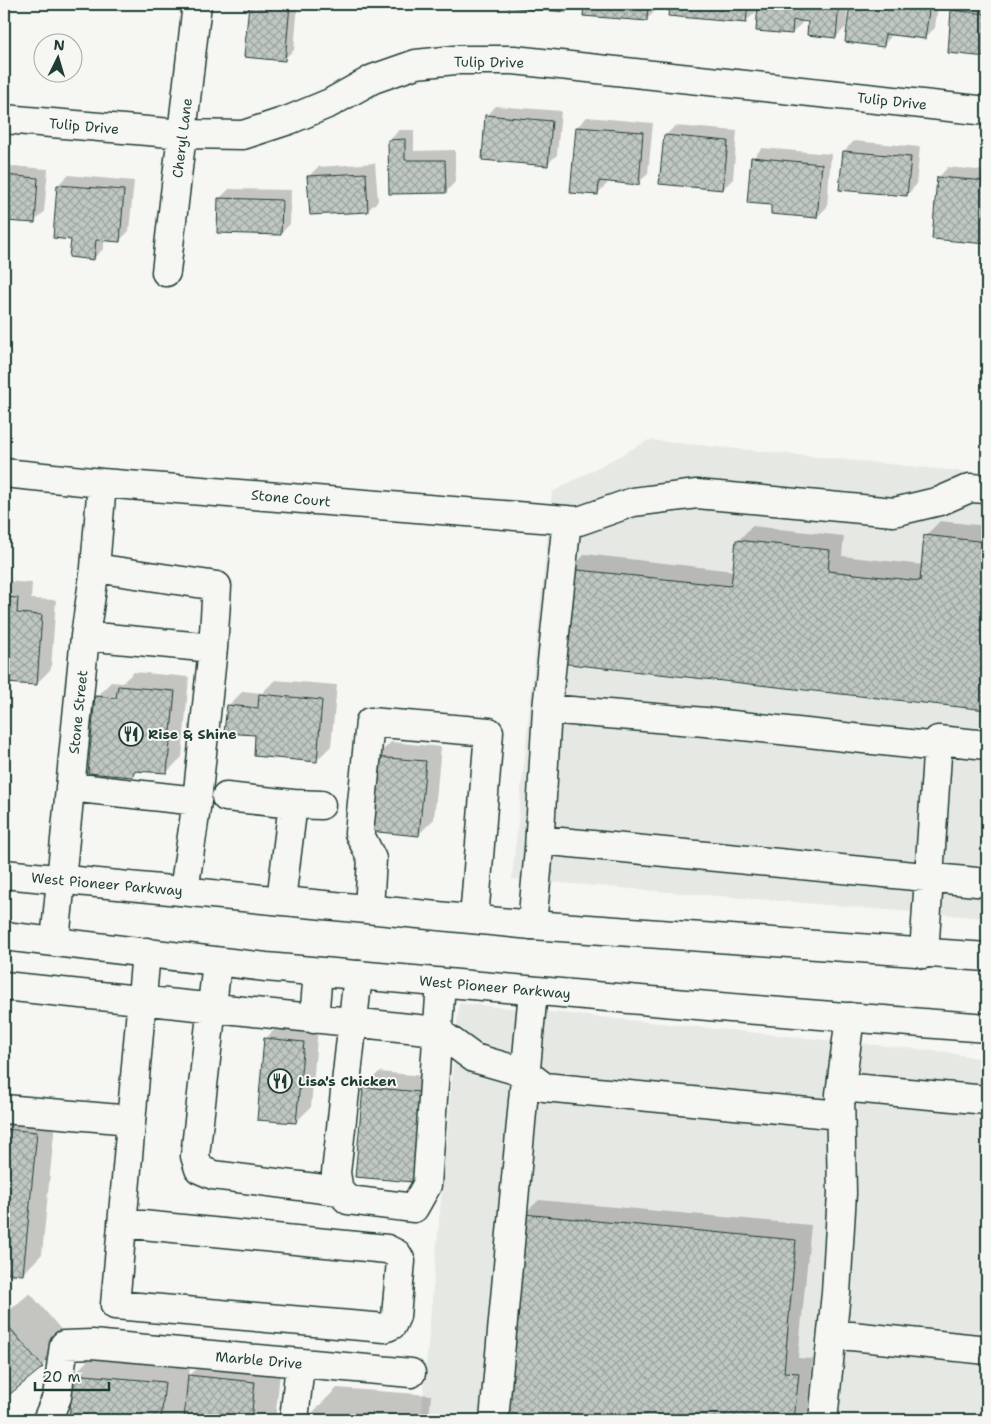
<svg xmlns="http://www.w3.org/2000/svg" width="991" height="1424" viewBox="0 0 991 1424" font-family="'Shantell Sans',sans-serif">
	<defs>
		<pattern id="building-cross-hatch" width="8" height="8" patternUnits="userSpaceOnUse" patternTransform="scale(1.25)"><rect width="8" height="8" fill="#c1c8c3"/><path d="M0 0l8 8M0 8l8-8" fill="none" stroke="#9ca49f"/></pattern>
	</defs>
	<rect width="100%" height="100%" fill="#f6f6f2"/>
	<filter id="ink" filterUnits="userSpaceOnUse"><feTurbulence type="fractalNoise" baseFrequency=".02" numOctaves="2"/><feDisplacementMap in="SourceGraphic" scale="10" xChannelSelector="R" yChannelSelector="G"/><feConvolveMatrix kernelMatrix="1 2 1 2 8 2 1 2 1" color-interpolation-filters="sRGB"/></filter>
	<g filter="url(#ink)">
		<path fill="#e6e8e4" d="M649 440 987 474V918L512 879 552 492Z
			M459 1003 945 1052 987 1060V1420H421Z"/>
		<path fill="#0003" d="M250 4H298L294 50 284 59 246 56Z
			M495 4H572L565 11Z
			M586 4H657L656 10 646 20 585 15Z
			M671 4H756V12L746 21 670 15Z
			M759 4H848L846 27 836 37 809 20H802V23L792 33 757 30Z
			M851 4H938L935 28 925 37 893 34 883 46 847 41Z
			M960 4H987V56L949 52 952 11Z
			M496 106 561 111 557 155 547 164 487 116Z
			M587 117 653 123 648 174 638 183 608 181 607 184 597 194 577 127Z
			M675 126 737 131 733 179 723 189 665 136Z
			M399 130H414V151L455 150V182L446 192 391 193 390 140Z
			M854 141 920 147 916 185 907 195 844 151Z
			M762 148 831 154 827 207 817 217 773 204 753 158Z
			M375 163 378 201 368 210 308 177 318 167Z
			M10 166 48 169 44 212 34 222 4 219V172Z
			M948 167 987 171V243L939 177Z
			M68 175 134 181 129 231 119 241 104 240V248L94 258 72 238 54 237 58 185Z
			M229 189 291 190 290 224 281 233 219 199Z
			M940 521 987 526V708L560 662 571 569 585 554 734 571 738 541 752 526 844 536 842 556 923 565 926 535Z
			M4 581 32 583 31 599 56 600 51 669 36 684 4 681Z
			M134 672 189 677 182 757 167 772 139 770 133 776 96 697 111 682 122 683Z
			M275 680 337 685 331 746 317 760 257 734 228 706 243 691 262 693Z
			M391 742 441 747 434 819 419 834 376 757Z
			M280 1024 318 1027 311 1107 296 1122 265 1039Z
			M379 1072 436 1077 428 1166 413 1181 364 1087Z
			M20 1110 56 1113 42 1254 23 1274 4 1272V1126Z
			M539 1200 811 1225 798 1358 813 1359 807 1420H505L524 1214Z
			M30 1293 69 1339 42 1366 4 1398V1315Z
			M101 1347 191 1355 189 1376 217 1349 282 1355 275 1420H185V1417L182 1420H70L74 1374Z
			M337 1388 431 1395 429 1420H309L310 1415Z"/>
		<path fill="url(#building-cross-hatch)" stroke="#1f3d34" d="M249 4H290L285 61 244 57Z
			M494 4H567L566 12 494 6Z
			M584 4H648L647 21 583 16Z
			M670 4H748L746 23 668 16Z
			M758 4H839L836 38 807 35 808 22 793 20 792 34 756 31Z
			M850 4H930L925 39 885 34 884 47 845 42Z
			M951 10 987 14V57L948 53Z
			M485 115 552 121 548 166 482 160Z
			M576 127 643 132 639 185 599 181 598 195 570 193Z
			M664 135 728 141 723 190 659 184Z
			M405 139V160H445L446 193 389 194 388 140Z
			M843 151 911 157 907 196 839 190Z
			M751 157 822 164 817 218 771 214V205L747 203Z
			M366 173 368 212 310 215 307 176Z
			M4 175 38 178 35 223 4 221Z
			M937 177 987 181V244L932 239Z
			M57 185 124 190 120 242 96 240 94 260 69 257 71 240 53 238Z
			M218 198 282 200 281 235 217 233Z
			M924 535 987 542V710L559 663 569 569 731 586 736 540 830 550 828 571 920 581Z
			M4 597 18 598 17 613 42 615 37 685 4 683Z
			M118 686 175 691 167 773 134 771 133 777 88 773 95 696 116 698Z
			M259 694 322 700 317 762 254 756 255 735 224 733 227 705 258 708Z
			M375 757 426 761 419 836 368 831Z
			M264 1038 304 1042 296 1123 257 1120Z
			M363 1087 421 1092 413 1182 355 1177Z
			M4 1129 37 1132 23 1275 4 1273Z
			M523 1214 796 1240 784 1372 799 1373 794 1420H504Z
			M4 1321 43 1367 4 1399Z
			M73 1374 165 1382 161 1420H69Z
			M188 1375 255 1382 251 1420H184Z
			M308 1414 386 1420H308Z"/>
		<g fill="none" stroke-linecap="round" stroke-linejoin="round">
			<g stroke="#1f3d34" stroke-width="31">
				<path id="minor" d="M4 119 183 134 243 135 289 120 330 103 373 79 416 64 455 60H514L987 111
					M166 272 197 4
					M4 473 102 483 579 521 633 502 697 494 894 512 940 501 970 488 987 489
					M95 568 217 586 213 648
					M85 636 213 648 197 801 184 891
					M547 709 567 520
					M70 787 197 801
					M226 797 293 804
					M540 840 987 883
					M281 900 293 804 321 805
					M369 908 372 859 359 833 370 722 489 732 474 919
					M532 925 539 849 547 709 705 722 938 747
					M55 941 85 636 95 568 102 483
					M924 954 938 740 987 745
					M217 962 195 1156 199 1169 213 1175 339 1191
					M358 975 336 1173 339 1191 348 1200 414 1208 427 1185 441 983
					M4 986 437 1031 474 1058 526 1073 544 1087 840 1115
					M314 1019 318 972
					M841 1087 987 1100
					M4 1109 131 1120
					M122 1223 387 1249 397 1254 401 1261 396 1316 392 1325 385 1328 115 1305 146 952
					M832 1334 987 1350
					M47 1420 57 1397 64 1345 92 1344 411 1373
					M294 1420 300 1364
					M494 1420 533 991
					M823 1420 836 1293 842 1193 840 1094 850 1017"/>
			</g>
			<g stroke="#1f3d34" stroke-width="31">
				<path id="major" d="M4 874 532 925 987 957
					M4 936 266 967 731 1008 987 1028"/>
			</g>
			<use href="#minor" stroke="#f6f6f2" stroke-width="28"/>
			<use href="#major" stroke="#f6f6f2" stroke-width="28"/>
		</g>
	</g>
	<defs>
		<g id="restaurant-ring" transform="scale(1.25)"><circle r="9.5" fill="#f6f6f2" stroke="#1f3d34" stroke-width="1.5"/><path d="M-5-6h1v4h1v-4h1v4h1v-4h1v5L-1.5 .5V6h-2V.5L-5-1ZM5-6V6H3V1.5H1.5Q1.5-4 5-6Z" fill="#1f3d34"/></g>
	</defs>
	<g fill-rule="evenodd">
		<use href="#restaurant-ring" x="131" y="734"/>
		<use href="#restaurant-ring" x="280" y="1081"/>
	</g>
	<g text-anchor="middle" stroke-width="4" stroke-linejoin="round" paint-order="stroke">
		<g font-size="14" fill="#1f3d34" stroke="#f6f6f2">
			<text transform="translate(489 62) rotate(1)" y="5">Tulip Drive</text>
			<text transform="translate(892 101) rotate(6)" y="5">Tulip Drive</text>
			<text transform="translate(84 126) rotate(5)" y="5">Tulip Drive</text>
			<text transform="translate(182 138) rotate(-83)" y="5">Cheryl Lane</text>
			<text transform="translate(291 498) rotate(5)" y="5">Stone Court</text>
			<text transform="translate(78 712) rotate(-84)" y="5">Stone Street</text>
			<text transform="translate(107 884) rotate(5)" y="5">West Pioneer Parkway</text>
			<text transform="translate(495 987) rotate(5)" y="5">West Pioneer Parkway</text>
			<text transform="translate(259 1360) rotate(5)" y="5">Marble Drive</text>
		</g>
		<g font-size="14" font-weight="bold" fill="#1f3d34" stroke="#f6f6f2" text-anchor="start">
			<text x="148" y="739">Rise &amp; Shine</text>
			<text x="298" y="1086">Lisa's Chicken</text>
		</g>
	</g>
	<rect width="991" height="1424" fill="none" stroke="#f6f6f2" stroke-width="20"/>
	<rect x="10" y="10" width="971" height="1404" fill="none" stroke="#1f3d34" stroke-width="2" filter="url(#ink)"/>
	<g transform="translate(58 58) rotate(5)"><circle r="24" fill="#f6f6f2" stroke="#a0aca6"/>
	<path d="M0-4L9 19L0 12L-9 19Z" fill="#1f3d34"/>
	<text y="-8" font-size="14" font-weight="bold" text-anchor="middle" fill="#1f3d34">N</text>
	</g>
	<path d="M35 1382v8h74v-8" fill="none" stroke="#1f3d34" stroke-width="2.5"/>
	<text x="42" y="1382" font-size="15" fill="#1f3d34" stroke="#f6f6f2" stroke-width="4" paint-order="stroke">20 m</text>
</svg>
